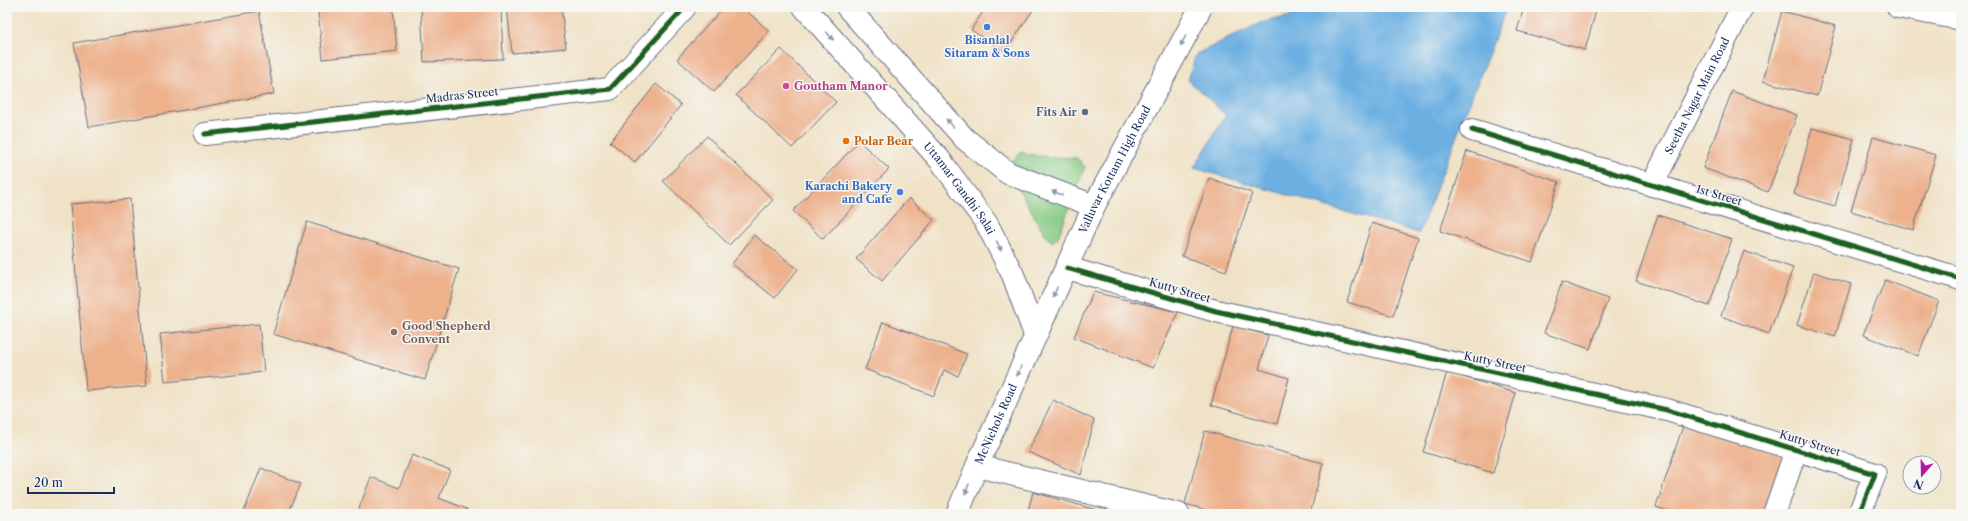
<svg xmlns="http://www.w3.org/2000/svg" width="1968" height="521" viewBox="0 0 1968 521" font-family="'Libre Caslon Text',serif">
	<rect width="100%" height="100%" fill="#f6f6f2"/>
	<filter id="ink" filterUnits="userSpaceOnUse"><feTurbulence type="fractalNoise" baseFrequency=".025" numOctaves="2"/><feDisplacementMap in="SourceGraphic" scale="8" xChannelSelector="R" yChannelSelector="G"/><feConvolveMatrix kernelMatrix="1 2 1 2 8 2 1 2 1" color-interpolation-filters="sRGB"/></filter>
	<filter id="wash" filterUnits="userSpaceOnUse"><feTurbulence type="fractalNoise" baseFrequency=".012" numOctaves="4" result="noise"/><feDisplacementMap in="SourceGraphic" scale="16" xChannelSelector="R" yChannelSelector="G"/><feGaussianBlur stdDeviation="0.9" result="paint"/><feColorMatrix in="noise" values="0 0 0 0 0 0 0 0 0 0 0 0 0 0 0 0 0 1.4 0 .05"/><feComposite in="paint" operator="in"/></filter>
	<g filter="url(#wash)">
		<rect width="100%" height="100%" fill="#f0e2c6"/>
		<path fill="#87ca83" stroke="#517c70" d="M1020 152 1038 156 1077 158 1085 167 1058 237 1052 242 1046 236 1007 169Z"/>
		<path fill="#6cb0e2" stroke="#4470a0" d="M1329 7H1507L1419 233 1194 168 1226 115 1188 80 1196 54 1260 23Z"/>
		<g id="blocks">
			<path fill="#edb18c" d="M364 7H393L397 51 323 59 318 12Z
				M421 7H501L503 59 424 62Z
				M507 7H561L566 48 512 53Z
				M724 7H742L769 31 714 92 677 59Z
				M986 7H1035L1005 52 971 30Z
				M1524 7H1597L1585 50 1517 31Z
				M259 11 274 94 89 127 74 43Z
				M1782 11 1836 26 1817 96 1763 81Z
				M781 49 836 102 792 148 736 95Z
				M656 84 681 105 635 162 610 142Z
				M1732 91 1797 115 1768 192 1703 168Z
				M1812 128 1854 139 1835 206 1794 194Z
				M707 136 773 200 729 245 663 181Z
				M1873 137 1936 155 1913 230 1851 211Z
				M859 141 889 169 823 239 793 211Z
				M1467 151 1559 182 1532 262 1440 231Z
				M1209 178 1252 193 1226 271 1182 256Z
				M909 198 934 220 882 281 856 259Z
				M130 199 147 386 86 391 70 204Z
				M1658 215 1732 239 1709 306 1636 281Z
				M307 222 459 269 425 380 273 334Z
				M1372 223 1418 238 1393 316 1347 302Z
				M754 235 798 269 775 298 732 264Z
				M1744 251 1793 268 1769 334 1721 316Z
				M1814 272 1851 284 1835 337 1797 325Z
				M1885 280 1939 301 1918 356 1863 335Z
				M1562 282 1608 299 1590 349 1544 333Z
				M1093 292 1178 312 1153 368 1074 337Z
				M883 322 967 354 958 376 944 370 934 396 865 369Z
				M259 324 264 372 165 382 160 334Z
				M1233 326 1268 335 1259 369 1289 378 1277 424 1211 405Z
				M1447 372 1516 393 1493 473 1423 452Z
				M1053 400 1094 420 1081 475 1028 452Z
				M1684 423 1785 456 1766 514H1678L1656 507Z
				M1205 431 1323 463 1310 514H1221L1185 504Z
				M412 455 450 470 439 498 467 509 465 514H357L371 477 399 488Z
				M261 468 301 484 288 514H243Z
				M1033 492 1100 511 1099 514H1027Z"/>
		</g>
	</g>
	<g filter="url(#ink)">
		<use href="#blocks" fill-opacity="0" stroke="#666e82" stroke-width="1"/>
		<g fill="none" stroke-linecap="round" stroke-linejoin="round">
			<g stroke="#666e82" stroke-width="24">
				<g id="minor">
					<path d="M1898 7 1961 19"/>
					<path d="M1472 130 1961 279"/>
					<path d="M205 134 610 89 685 7"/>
					<path id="s1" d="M1652 185 1742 7"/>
					<path d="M1067 268 1216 311 1667 410 1875 474 1859 514"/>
					<path d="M977 466 1178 514"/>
					<path d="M1774 514 1796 450"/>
				</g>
			</g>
			<g stroke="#666e82" stroke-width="24">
				<g id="major">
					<path id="s2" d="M804 7 940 160 987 224 1013 275 1035 335"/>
					<path d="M847 7 965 139 1008 173 1094 206"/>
					<path id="s3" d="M957 514 977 466 1094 206 1201 7"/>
				</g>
			</g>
			<use href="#minor" stroke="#fff" stroke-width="22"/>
			<use href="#major" stroke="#fff" stroke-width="22"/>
			<g stroke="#f6f6f2" stroke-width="8">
				<path id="cycleway" d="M1472 130 1961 279
					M205 134 610 89 685 7
					M1067 268 1216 311 1667 410 1875 474 1859 514"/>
			</g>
			<use href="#cycleway" stroke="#1b5e20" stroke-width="5"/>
		</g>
		<defs><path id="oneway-solid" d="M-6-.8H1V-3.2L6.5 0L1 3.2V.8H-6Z"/></defs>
		<g fill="#8d97ae">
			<use href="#oneway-solid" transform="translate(830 36) rotate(48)"/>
			<use href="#oneway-solid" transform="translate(1183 41) rotate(118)"/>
			<use href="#oneway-solid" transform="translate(950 123) rotate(-132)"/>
			<use href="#oneway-solid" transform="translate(1057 193) rotate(-160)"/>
			<use href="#oneway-solid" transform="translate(999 246) rotate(63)"/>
			<use href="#oneway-solid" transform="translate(1055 292) rotate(115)"/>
			<use href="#oneway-solid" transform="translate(1019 371) rotate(114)"/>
			<use href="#oneway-solid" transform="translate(967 489) rotate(112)"/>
		</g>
	</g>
	<g fill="#3f7fe0" stroke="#f6f6f2" stroke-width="1.5">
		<circle cx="987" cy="27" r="4"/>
		<circle cx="900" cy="192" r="4"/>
	</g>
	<circle fill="#d1479c" stroke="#f6f6f2" stroke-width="1.5" cx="786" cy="86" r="4"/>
	<circle fill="#5c6f8a" stroke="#f6f6f2" stroke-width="1.5" cx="1085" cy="112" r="4"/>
	<circle fill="#e8710a" stroke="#f6f6f2" stroke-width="1.5" cx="846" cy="141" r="4"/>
	<circle fill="#8d6e63" stroke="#f6f6f2" stroke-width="1.5" cx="394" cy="332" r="4"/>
	<g text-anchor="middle" stroke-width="3" stroke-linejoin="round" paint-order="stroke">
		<g font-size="11" font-weight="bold" fill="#366cbe" stroke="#f6f6f2">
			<text x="987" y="44">Bisanlal<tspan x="987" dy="13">Sitaram &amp; Sons</tspan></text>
			<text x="892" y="190" text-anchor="end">Karachi Bakery<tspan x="892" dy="13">and Cafe</tspan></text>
		</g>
		<g font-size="11" font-weight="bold" fill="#b23c85" stroke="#f6f6f2" text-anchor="start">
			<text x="794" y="90">Goutham Manor</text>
		</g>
		<g font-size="11" fill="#1b2f5e" stroke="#f6f6f2">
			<text transform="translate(462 95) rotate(-6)" y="4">Madras Street</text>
			<text dy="4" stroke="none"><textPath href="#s1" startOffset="100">Seetha Nagar Main Road</textPath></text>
			<text dy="4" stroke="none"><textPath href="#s3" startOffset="379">Valluvar Kottam High Road</textPath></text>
			<text dy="4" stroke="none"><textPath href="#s2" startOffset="239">Uttamar Gandhi Salai</textPath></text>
			<text transform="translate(1719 195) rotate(17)" y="4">1st Street</text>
			<text transform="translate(1180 290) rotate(16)" y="4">Kutty Street</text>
			<text transform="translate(1495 362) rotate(12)" y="4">Kutty Street</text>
			<text dy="4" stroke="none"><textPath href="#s3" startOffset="98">McNichols Road</textPath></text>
			<text transform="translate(1810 443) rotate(17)" y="4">Kutty Street</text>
		</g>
		<g font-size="11" font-weight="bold" fill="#4e5e75" stroke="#f6f6f2" text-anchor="end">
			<text x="1077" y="116">Fits Air</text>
		</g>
		<g font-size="11" font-weight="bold" fill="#c56008" stroke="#f6f6f2" text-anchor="start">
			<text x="854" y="145">Polar Bear</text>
		</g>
		<g font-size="11" font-weight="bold" fill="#785e54" stroke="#f6f6f2" text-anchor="start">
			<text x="402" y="330">Good Shepherd<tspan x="402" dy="13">Convent</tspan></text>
		</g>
	</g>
	<rect width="1968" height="521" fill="none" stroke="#f6f6f2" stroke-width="24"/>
	<g transform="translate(1922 475) rotate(200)"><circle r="19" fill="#f6f6f2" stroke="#9ea6b7"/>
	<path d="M0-3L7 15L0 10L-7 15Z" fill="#b5179e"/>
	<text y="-6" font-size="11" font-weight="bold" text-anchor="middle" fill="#1b2f5e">N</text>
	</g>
	<path d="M28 487v6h86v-6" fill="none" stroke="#1b2f5e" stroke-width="2"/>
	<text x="34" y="487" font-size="12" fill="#1b2f5e" stroke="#f6f6f2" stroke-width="3" paint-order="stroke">20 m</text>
</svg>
